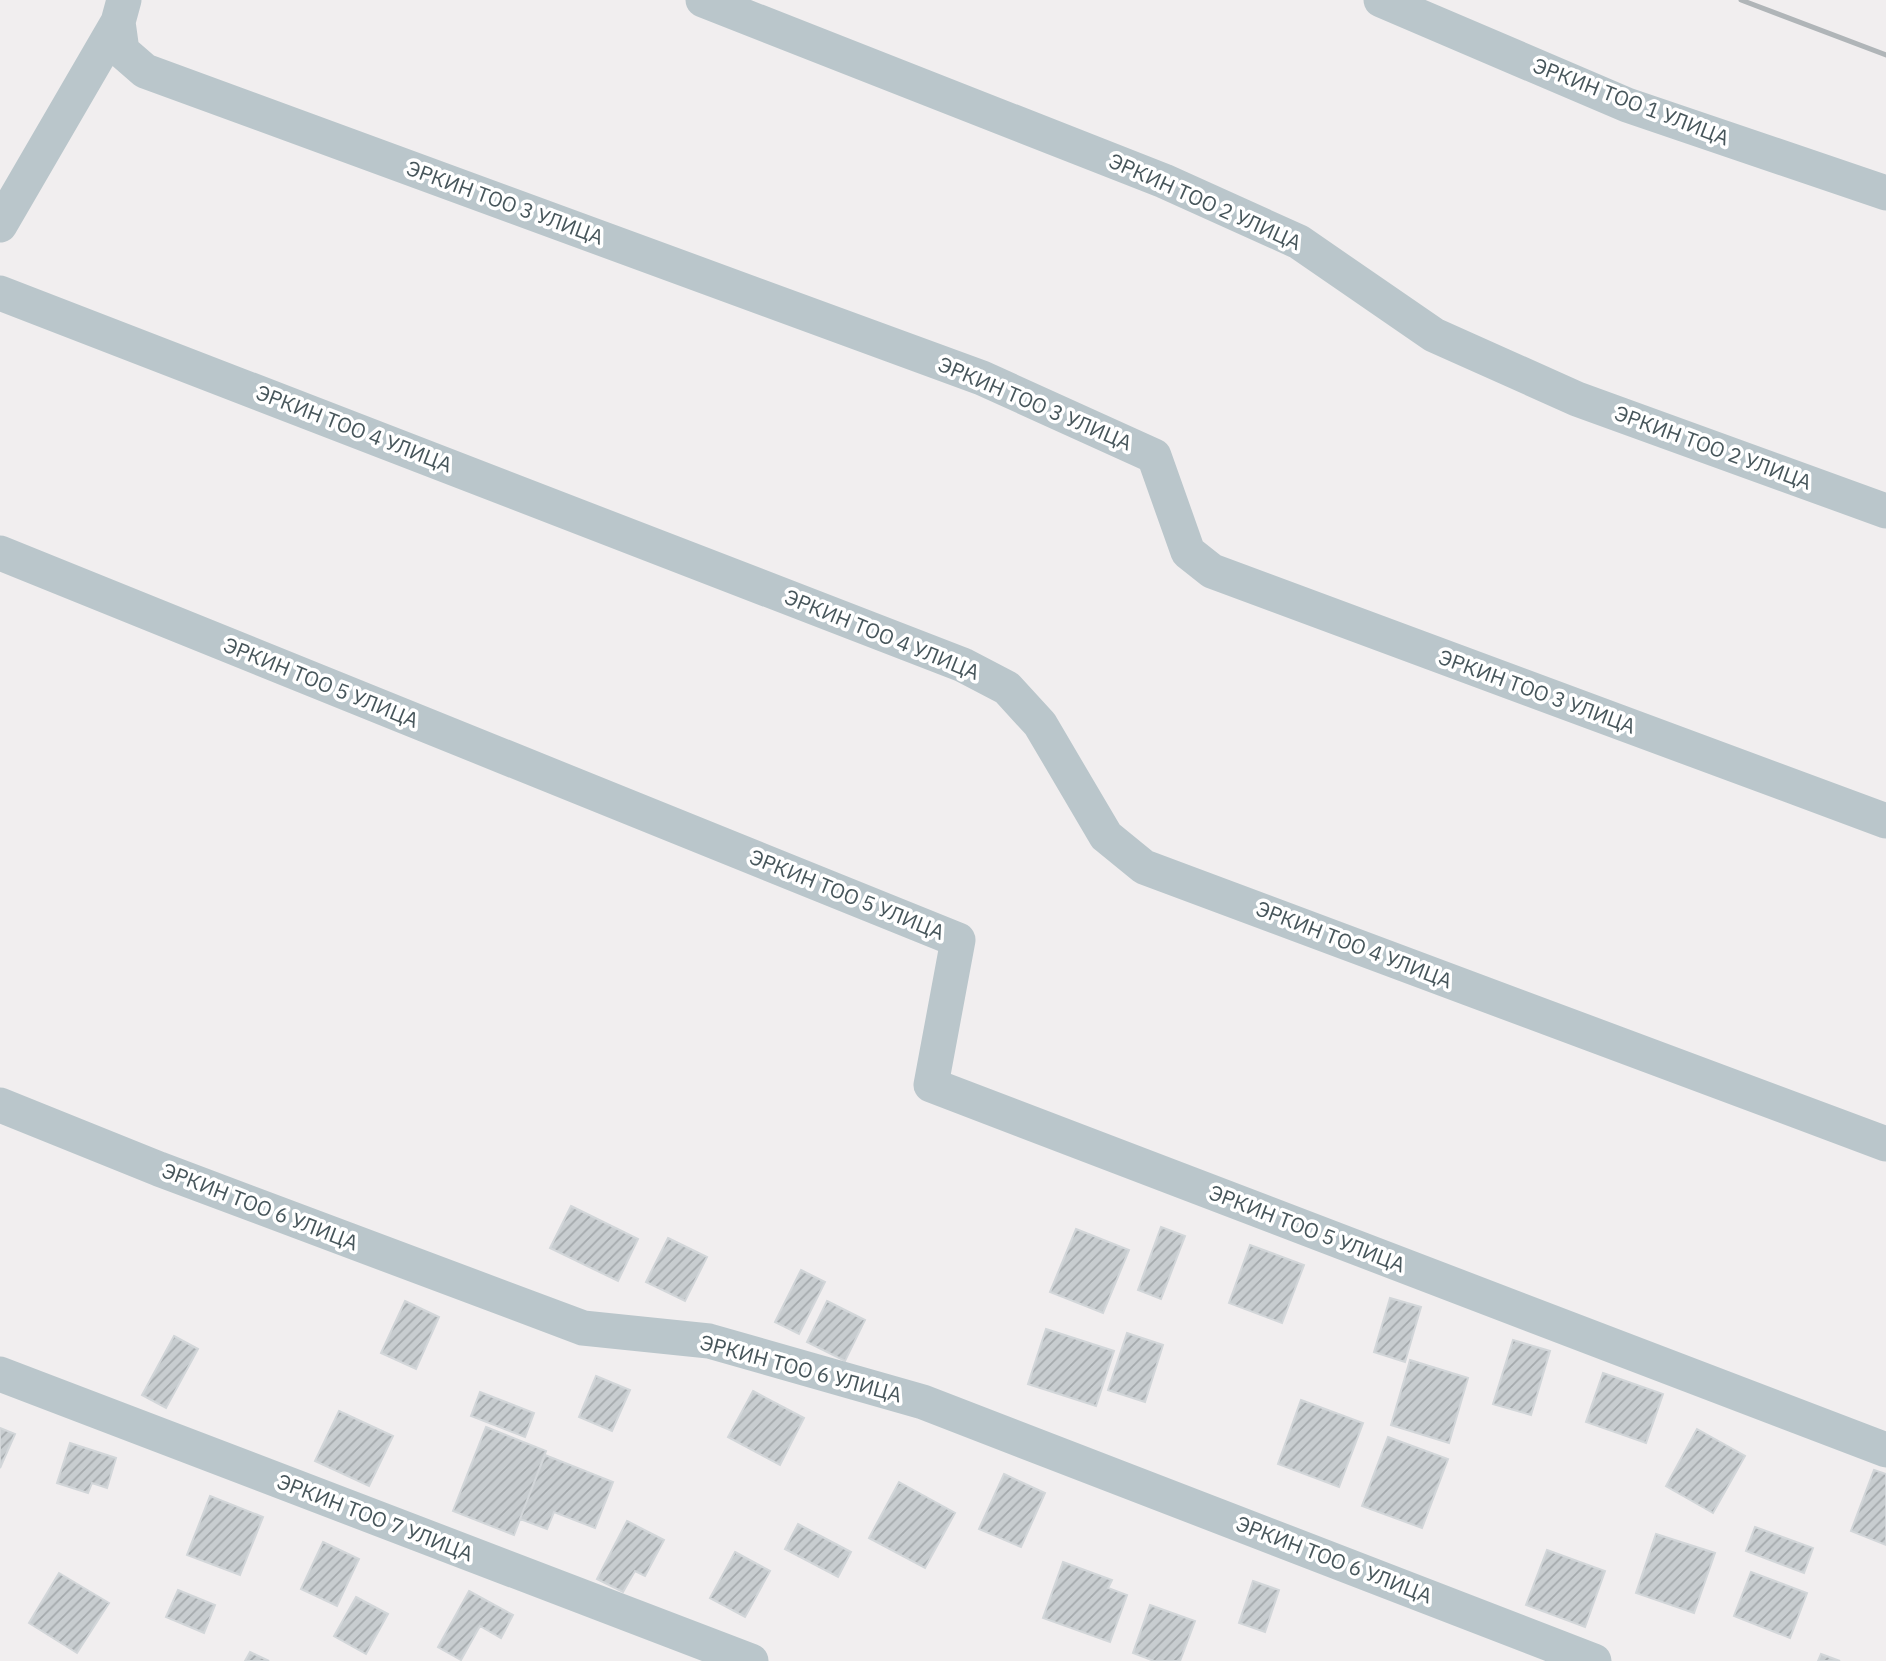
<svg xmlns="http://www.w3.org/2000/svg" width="1886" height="1661" viewBox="0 0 1886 1661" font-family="'IBM Plex Sans',sans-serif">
	<defs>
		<pattern id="building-hatch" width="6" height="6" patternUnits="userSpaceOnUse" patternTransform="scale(1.75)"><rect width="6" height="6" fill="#c8cdd0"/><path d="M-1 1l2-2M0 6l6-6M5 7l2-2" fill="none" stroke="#a4a9ac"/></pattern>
	</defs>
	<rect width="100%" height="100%" fill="#f1eeef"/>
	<path fill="url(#building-hatch)" stroke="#d2d6d9" stroke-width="2" d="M571 1206 638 1239 618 1281 550 1248Z
		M1161 1227 1185 1236 1161 1299 1138 1290Z
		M1076 1229 1129 1250 1103 1313 1050 1292Z
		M668 1238 707 1257 685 1301 646 1282Z
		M1250 1245 1304 1265 1282 1323 1229 1303Z
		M801 1270 825 1282 799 1334 775 1322Z
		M1390 1298 1421 1307 1405 1362 1374 1352Z
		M405 1301 439 1317 416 1369 381 1353Z
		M827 1301 865 1320 845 1361 807 1342Z
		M1046 1329 1114 1351 1096 1406 1028 1384Z
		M1127 1333 1163 1345 1145 1402 1108 1390Z
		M174 1336 198 1349 166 1408 142 1395Z
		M1513 1340 1550 1351 1531 1415 1493 1404Z
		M1410 1360 1468 1378 1449 1443 1391 1425Z
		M1603 1373 1663 1394 1646 1443 1586 1422Z
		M596 1376 630 1390 612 1431 579 1417Z
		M753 1391 804 1418 780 1465 728 1437Z
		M480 1392 534 1413 525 1437 471 1416Z
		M1301 1400 1363 1423 1339 1487 1278 1464Z
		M339 1411 393 1436 369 1486 315 1461Z
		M486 1427 546 1451 514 1535 453 1511Z
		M0 1428 15 1434 0 1468Z
		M1697 1429 1745 1456 1713 1513 1666 1486Z
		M1388 1437 1448 1459 1422 1528 1362 1506Z
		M70 1443 116 1458 107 1488 92 1483 88 1493 57 1483Z
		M545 1455 613 1482 595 1528 554 1512 547 1529 520 1519Z
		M1874 1470 1886 1474V1545L1851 1531Z
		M1004 1474 1045 1493 1021 1547 979 1529Z
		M899 1482 955 1513 925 1568 869 1538Z
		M210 1496 263 1517 240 1575 187 1555Z
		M627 1521 664 1540 645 1576 635 1571 623 1592 597 1579Z
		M798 1524 851 1552 838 1577 785 1549Z
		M1755 1527 1813 1548 1804 1573 1746 1551Z
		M1656 1534 1715 1553 1694 1613 1636 1593Z
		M323 1542 359 1559 337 1606 301 1589Z
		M1547 1550 1605 1571 1585 1627 1526 1605Z
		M735 1552 770 1571 745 1617 710 1598Z
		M1063 1562 1112 1580 1108 1588 1127 1595 1110 1642 1043 1618Z
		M1751 1572 1807 1593 1790 1638 1734 1616Z
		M59 1573 109 1603 77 1653 29 1623Z
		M1253 1581 1279 1590 1265 1632 1239 1623Z
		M178 1590 215 1605 204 1633 166 1617Z
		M469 1591 513 1615 501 1638 480 1626 461 1660 438 1647Z
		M356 1597 388 1614 366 1654 334 1636Z
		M1150 1605 1195 1621 1180 1661H1154L1133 1653Z
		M250 1652 269 1661H245Z
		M1821 1654 1840 1661H1818Z"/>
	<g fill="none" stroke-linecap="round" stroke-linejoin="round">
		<path stroke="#bac6cb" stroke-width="35" d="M124 0 118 22 122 51 145 71 982 378 1154 456 1188 552 1212 571 1886 821
			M703 0 1164 181 1299 242 1434 335 1577 399 1886 511
			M1381 0 1627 105 1886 193
			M0 225 118 22
			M0 293 963 665 1007 688 1040 724 1106 836 1144 867 1886 1144
			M0 553 958 940 931 1085 1886 1450
			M0 1105 159 1169 583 1328 709 1341 923 1402 1594 1661
			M0 1374 751 1661"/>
		<path stroke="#b0b5b8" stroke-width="5" d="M1741 0 1886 55"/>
	</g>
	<g text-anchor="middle" stroke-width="7" stroke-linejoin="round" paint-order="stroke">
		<g font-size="21" fill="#47565b" stroke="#fff">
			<text transform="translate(1631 102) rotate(21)" y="7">ЭРКИН ТОО 1 УЛИЦА</text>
			<text transform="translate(1205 202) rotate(24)" y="7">ЭРКИН ТОО 2 УЛИЦА</text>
			<text transform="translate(505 203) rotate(20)" y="7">ЭРКИН ТОО 3 УЛИЦА</text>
			<text transform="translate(1035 404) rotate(23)" y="7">ЭРКИН ТОО 3 УЛИЦА</text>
			<text transform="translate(354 429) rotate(21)" y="7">ЭРКИН ТОО 4 УЛИЦА</text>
			<text transform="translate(1713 448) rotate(20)" y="7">ЭРКИН ТОО 2 УЛИЦА</text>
			<text transform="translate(882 635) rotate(22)" y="7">ЭРКИН ТОО 4 УЛИЦА</text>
			<text transform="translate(321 683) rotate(22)" y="7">ЭРКИН ТОО 5 УЛИЦА</text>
			<text transform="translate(1537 692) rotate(20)" y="7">ЭРКИН ТОО 3 УЛИЦА</text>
			<text transform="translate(847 895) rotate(22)" y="7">ЭРКИН ТОО 5 УЛИЦА</text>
			<text transform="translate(1354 945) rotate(21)" y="7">ЭРКИН ТОО 4 УЛИЦА</text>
			<text transform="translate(260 1207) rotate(21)" y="7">ЭРКИН ТОО 6 УЛИЦА</text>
			<text transform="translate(1307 1229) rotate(21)" y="7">ЭРКИН ТОО 5 УЛИЦА</text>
			<text transform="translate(801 1369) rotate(15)" y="7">ЭРКИН ТОО 6 УЛИЦА</text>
			<text transform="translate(375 1518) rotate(21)" y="7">ЭРКИН ТОО 7 УЛИЦА</text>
			<text transform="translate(1334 1560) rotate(21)" y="7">ЭРКИН ТОО 6 УЛИЦА</text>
		</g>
	</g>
</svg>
